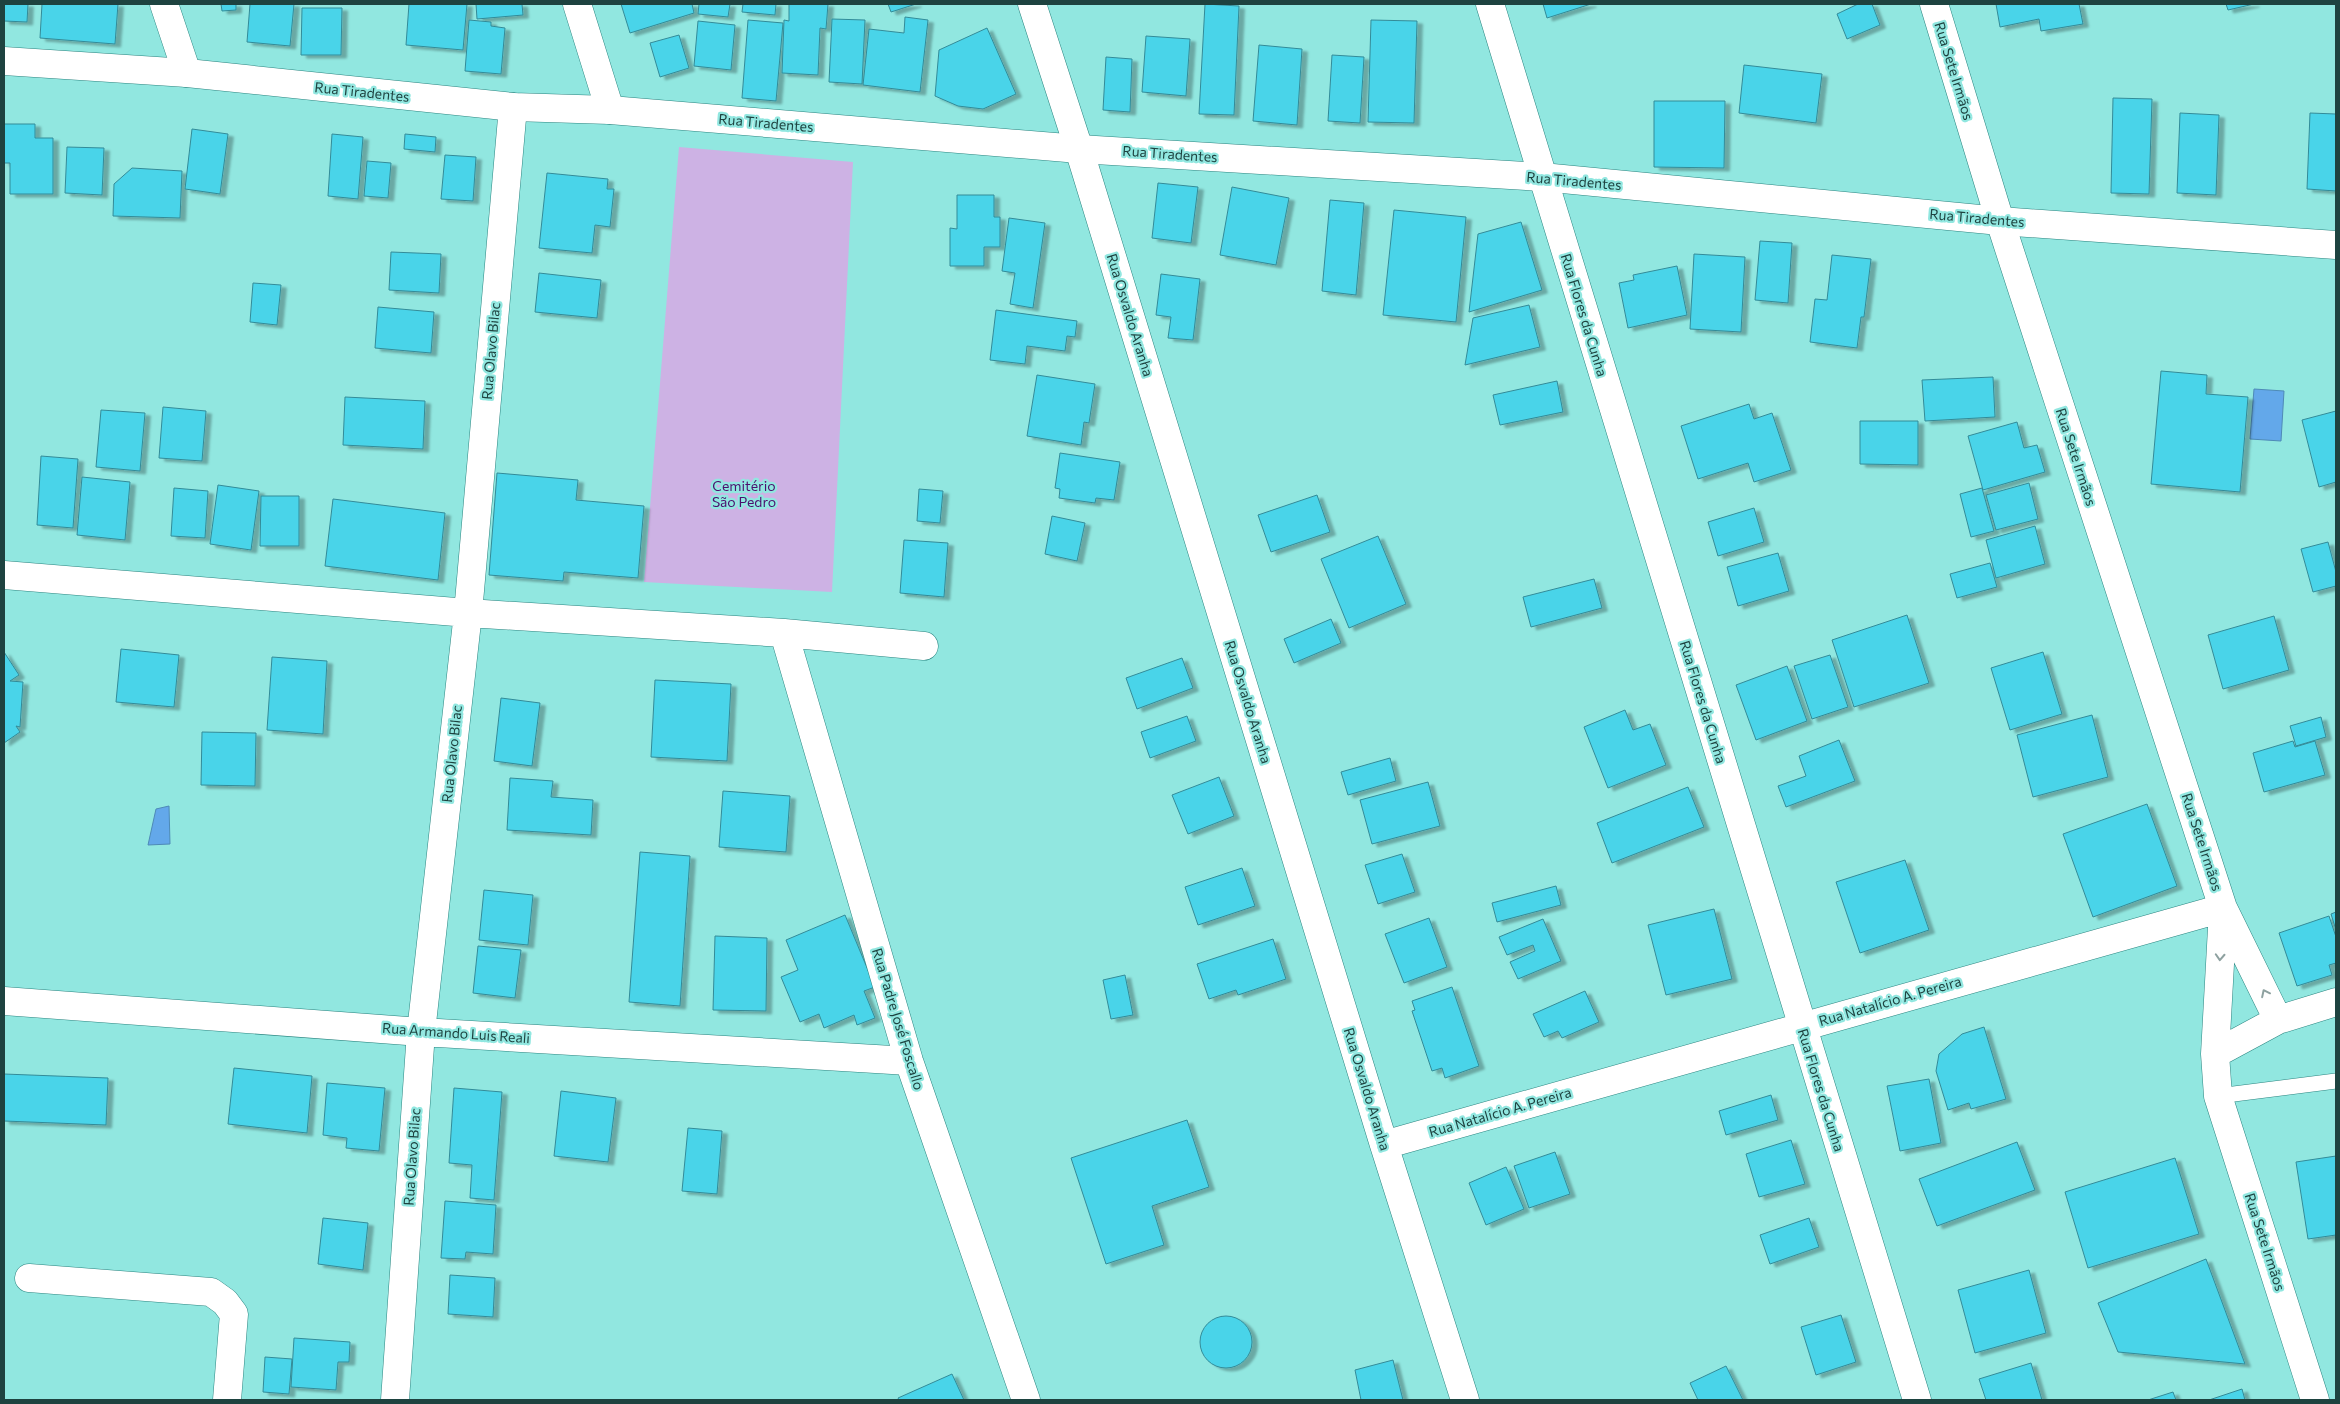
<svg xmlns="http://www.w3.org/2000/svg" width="2340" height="1404" viewBox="0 0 2340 1404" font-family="Commissioner,sans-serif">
	<defs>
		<filter id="shadow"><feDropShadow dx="5.5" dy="3" stdDeviation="1" flood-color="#0004"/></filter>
	</defs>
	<rect width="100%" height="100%" fill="#91e7e0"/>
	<path fill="#cdb2e4" d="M679 147 853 162 832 592 644 582Z"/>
	<path fill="#63a8ea" stroke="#4e8ab7" d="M2254 389 2284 391 2281 441 2250 439Z
		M169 806 170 844 148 845 156 809Z"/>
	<path fill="#4ad4e9" stroke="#338b98" filter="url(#shadow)" d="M4 4H28L27 22 4 21Z
		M42 4H118L115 44 40 38Z
		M221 4H236V10L222 11Z
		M250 4H294L290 46 247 42Z
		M409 4H467L463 50 406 45Z
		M476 4H522L523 15 477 19Z
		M621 4H692L694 13 630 33Z
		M699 4H730L728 17 698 14Z
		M743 4H776L775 15 742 12Z
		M789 4H828L826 29 820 28 818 75 782 73 784 20 789 21Z
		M888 4H916L891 12Z
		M1205 4 1239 6 1234 115 1199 114Z
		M1543 4H1591L1547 18Z
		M1858 4H1872L1880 25 1847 39 1837 14Z
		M1996 4H2079L2083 24 2041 31 2039 19 2000 27Z
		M2226 4H2254L2228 10Z
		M302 8H342L341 55H301Z
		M905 17 928 20 920 92 863 85 869 29 904 33Z
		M832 19 865 20 862 84 829 82Z
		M469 20 491 22V26L505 28 501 74 465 71Z
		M748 20 783 23 776 101 742 98Z
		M1371 20 1417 21 1414 123 1368 122Z
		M698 21 735 25 731 70 694 66Z
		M987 28 1016 94 983 109 958 106 935 96 939 50Z
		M679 35 689 68 660 77 650 43Z
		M1146 36 1190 39 1186 96 1142 92Z
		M1259 45 1302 49 1297 125 1253 121Z
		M1332 55 1364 57 1360 123 1328 121Z
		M1106 57 1132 59 1130 112 1103 110Z
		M1744 65 1822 74 1816 123 1739 113Z
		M2113 98 2152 99 2149 194 2111 193Z
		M1654 101H1725L1724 168 1654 167Z
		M2180 113 2219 115 2216 195 2177 193Z
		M2310 113 2336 114V191L2307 189Z
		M4 124H35V138H53V194H10V163H4Z
		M192 129 228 134 220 194 185 189Z
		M332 134 363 137 358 199 328 196Z
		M405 134 436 137 435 152 404 149Z
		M67 147 104 148 102 195 65 193Z
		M445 155 476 157 473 201 441 199Z
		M367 161 391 163 388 198 364 196Z
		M132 168 182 171 180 218 113 216 114 184Z
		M547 173 608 179 607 189H614L610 227 595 225 592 253 539 248Z
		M1158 183 1198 187 1191 243 1152 238Z
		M1232 187 1289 198 1276 265 1220 255Z
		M957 195H994V217H1000V247H984V266H950V228L957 229Z
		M1330 200 1364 203 1356 295 1322 291Z
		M1394 210 1466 217 1456 322 1383 315Z
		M1009 218 1045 223 1033 308 1010 304 1015 273 1002 271Z
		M1521 222 1542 290 1469 312 1478 234Z
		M1760 241 1792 243 1788 303 1755 300Z
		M391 252 441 254 439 293 389 290Z
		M1694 254 1745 257 1741 332 1690 329Z
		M1832 255 1871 259 1864 317H1861L1857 348 1810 342 1815 299 1827 300Z
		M1677 266 1687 315 1628 328 1619 283 1634 280 1633 275Z
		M539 273 601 280 597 318 535 312Z
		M1161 274 1200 279 1193 340 1168 338 1171 317 1156 315Z
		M253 283 281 285 277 325 250 322Z
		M1529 305 1540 347 1465 365 1473 318Z
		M378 307 434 312 431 353 375 348Z
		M996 310 1077 321 1075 337 1067 336 1065 351 1027 346 1025 364 990 360Z
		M2161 371 2207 375 2206 394 2248 397 2240 492 2151 484Z
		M1037 375 1095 384 1089 423 1084 422 1081 445 1027 436Z
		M1993 377 1995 417 1925 421 1922 380Z
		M1557 381 1563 412 1500 425 1493 395Z
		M345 397 425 401 423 449 343 445Z
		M1749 404 1754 419 1772 413 1791 470 1754 482 1748 463 1698 479 1681 426Z
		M163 407 206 411 202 461 159 458Z
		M101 410 145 413 140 471 96 467Z
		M2336 411V482L2319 487 2302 420Z
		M1860 421H1918V465L1860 464Z
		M2017 422 2024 448 2037 445 2045 472 1983 490 1968 436Z
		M1060 453 1120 462 1114 500 1096 498 1095 503 1059 498 1060 489 1055 488Z
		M41 456 78 459 73 528 37 525Z
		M497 473 578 480 576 500 644 506 638 578 564 572 563 581 489 575Z
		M82 477 130 482 125 540 77 535Z
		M2029 483 2038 519 1996 530 1986 495Z
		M218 485 259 491 251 550 210 544Z
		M174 488 208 491 205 538 171 536Z
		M1982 488 1994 531 1971 537 1960 494Z
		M919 489 943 491 940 523 917 521Z
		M1317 495 1330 532 1271 552 1258 515Z
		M261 496H299V546H260Z
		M333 499 445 513 438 580 325 566Z
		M1754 508 1764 542 1718 556 1708 522Z
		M1052 516 1085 523 1077 561 1045 554Z
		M2035 526 2045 564 1996 578 1986 540Z
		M1378 536 1406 604 1349 628 1321 559Z
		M904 540 948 543 944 597 900 593Z
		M2328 542 2336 572V586L2313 592 2301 549Z
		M1778 553 1789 591 1738 606 1727 567Z
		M1990 563 1997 587 1957 598 1950 574Z
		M1594 579 1602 608 1531 627 1523 597Z
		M1907 615 1929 683 1854 707 1832 640Z
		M2274 616 2289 670 2223 689 2208 635Z
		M1331 619 1341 643 1294 663 1284 639Z
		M121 649 179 655 174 707 116 702Z
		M4 652 19 675 10 681 23 682 20 727 16 726 20 732 4 743Z
		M2043 652 2062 714 2010 730 1991 668Z
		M1830 655 1848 707 1812 719 1794 666Z
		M272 657 327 661 323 734 267 730Z
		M1182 658 1193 688 1137 709 1126 678Z
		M1787 666 1807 721 1756 740 1736 685Z
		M655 680 731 684 727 761 651 757Z
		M501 698 540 703 532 766 494 761Z
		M1625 710 1633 730 1650 724 1666 765 1608 788 1584 727Z
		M2092 715 2108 777 2033 797 2017 735Z
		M1187 716 1196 741 1150 758 1141 732Z
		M2321 717 2326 737 2296 746 2290 726Z
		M202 732 256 733 255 786 201 785Z
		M1839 740 1855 781 1786 807 1778 786 1806 776 1799 756Z
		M2293 741 2295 747 2315 741 2325 775 2264 792 2253 753Z
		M1390 758 1396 781 1348 795 1341 772Z
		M1219 777 1234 816 1188 834 1172 795Z
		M510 778 553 781 551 797 593 800 591 835 507 830Z
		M1428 782 1440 826 1372 844 1360 800Z
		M1688 787 1704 827 1612 863 1597 823Z
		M723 791 790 796 786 852 719 847Z
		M2147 804 2177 886 2093 917 2063 834Z
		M640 852 690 856 680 1006 629 1002Z
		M1402 854 1415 892 1378 904 1365 865Z
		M1905 860 1929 930 1860 953 1836 882Z
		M1242 868 1255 906 1198 925 1185 887Z
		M1556 886 1561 905 1497 922 1492 903Z
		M484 890 533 895 528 945 479 940Z
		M1714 909 1732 979 1666 995 1648 925Z
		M2336 912V930L2331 914Z
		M845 915 875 987 864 991 875 1018 857 1025 854 1015 824 1028 819 1014 800 1022 781 977 798 970 786 940Z
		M2329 916 2336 937V963L2329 965 2332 975 2297 986 2279 933Z
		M1429 918 1447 967 1404 983 1385 934Z
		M1543 919 1561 961 1518 979 1510 962 1535 951 1533 945 1507 955 1499 937Z
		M715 936 767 938 766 1011 713 1010Z
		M1273 939 1286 979 1238 995 1236 990 1209 999 1197 964Z
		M478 946 521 950 515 998 473 993Z
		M1125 975 1133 1015 1111 1019 1103 980Z
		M1452 987 1479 1066 1445 1078 1442 1068 1432 1071 1412 1011 1415 1010 1412 1001Z
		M1585 991 1599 1022 1562 1038 1558 1031 1544 1037 1533 1014Z
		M1984 1027 2006 1099 1971 1109 1969 1103 1948 1110 1936 1071 1939 1054 1962 1034Z
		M234 1068 312 1076 307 1133 228 1124Z
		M4 1074 108 1078 106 1125 4 1121Z
		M1929 1079 1941 1143 1900 1151 1887 1086Z
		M327 1083 385 1088 379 1151 346 1148 347 1138 323 1135Z
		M454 1088 502 1092 494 1200 470 1198 472 1165 449 1163Z
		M561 1091 616 1098 608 1162 554 1156Z
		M1771 1095 1778 1120 1726 1135 1719 1111Z
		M1187 1120 1209 1187 1152 1206 1164 1245 1106 1264 1071 1158Z
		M688 1128 722 1131 717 1194 682 1191Z
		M1791 1140 1805 1184 1759 1197 1746 1154Z
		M2017 1142 2035 1190 1937 1226 1919 1179Z
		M1555 1152 1570 1194 1529 1208 1514 1166Z
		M2336 1156V1235L2308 1239 2296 1162Z
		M2175 1158 2199 1234 2088 1268 2065 1192Z
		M1506 1167 1524 1209 1486 1225 1469 1183Z
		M445 1201 496 1205 493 1254 466 1252 465 1259 441 1258Z
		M323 1218 368 1223 363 1270 318 1264Z
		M1809 1218 1819 1247 1770 1264 1760 1235Z
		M2206 1259 2245 1364 2118 1352 2098 1303Z
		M2029 1270 2046 1333 1975 1353 1958 1290Z
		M450 1275 495 1278 493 1317 448 1314Z
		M1841 1315 1856 1362 1816 1375 1801 1327Z
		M1200 1342a26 26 0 1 1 52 0a26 26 0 1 1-52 0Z
		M294 1338 350 1342 349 1362H338L336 1390 291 1387Z
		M265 1357 292 1359 289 1394 263 1392Z
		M1393 1360 1403 1400H1361L1355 1370Z
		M2031 1363 2042 1400H1986L1979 1379Z
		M1726 1366 1743 1400H1698L1690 1383Z
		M952 1374 964 1400H899L898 1398Z
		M2242 1389 2245 1400H2209Z
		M2173 1392 2176 1400H2148Z"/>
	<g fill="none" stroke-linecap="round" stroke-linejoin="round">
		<g stroke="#2a8580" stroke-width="16">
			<path id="lane" d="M2218 1096 2336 1081"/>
		</g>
		<g stroke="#2a8580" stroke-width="29">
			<path id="street" d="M164 4 187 73
				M577 4 610 110
				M1032 4 1079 149 1384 1145 1465 1400
				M1490 4 1917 1400
				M1934 4 2000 221 2223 908 2278 1020 2215 1054
				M4 575 468 613 784 633 924 646
				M784 633 909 1061 1026 1400
				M2223 910 2215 1054 2218 1096 2315 1400
				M4 1001 421 1032 909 1061
				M2278 1020 2336 1002
				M1384 1145 2223 908
				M29 1278 211 1292 225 1302 234 1314 227 1400
				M395 1400 421 1032 468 613 513 107"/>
		</g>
		<g stroke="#2a8580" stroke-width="29">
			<path id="secondary" d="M4 61 187 73 513 107 610 110 1079 149 1542 177 2000 221 2336 245"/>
		</g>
		<use href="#lane" stroke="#fff" stroke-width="15"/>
		<use href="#street" stroke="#fff" stroke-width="28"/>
		<use href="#secondary" stroke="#fff" stroke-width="28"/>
	</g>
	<defs><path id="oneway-chevron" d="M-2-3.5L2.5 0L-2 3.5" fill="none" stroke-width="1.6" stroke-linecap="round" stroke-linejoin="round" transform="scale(1.25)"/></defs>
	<g stroke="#8ea1a0">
		<use href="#oneway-chevron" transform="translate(2220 957) rotate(93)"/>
		<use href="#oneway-chevron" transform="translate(2265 993) rotate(-116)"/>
	</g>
	<g text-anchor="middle" stroke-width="4.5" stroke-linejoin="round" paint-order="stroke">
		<g font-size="14" fill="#1e4340" stroke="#91e7e0">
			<text transform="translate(1954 71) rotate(73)" y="5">Rua Sete Irmãos</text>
			<text transform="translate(362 92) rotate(6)" y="5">Rua Tiradentes</text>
			<text transform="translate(766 123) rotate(5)" y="5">Rua Tiradentes</text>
			<text transform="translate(1170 154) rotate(4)" y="5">Rua Tiradentes</text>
			<text transform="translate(1574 181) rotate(5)" y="5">Rua Tiradentes</text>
			<text transform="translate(1977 218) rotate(5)" y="5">Rua Tiradentes</text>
			<text transform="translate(1130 315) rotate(73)" y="5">Rua Osvaldo Aranha</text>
			<text transform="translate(1584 315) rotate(73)" y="5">Rua Flores da Cunha</text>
			<text transform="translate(491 351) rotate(-85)" y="5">Rua Olavo Bilac</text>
			<text transform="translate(2076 457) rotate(72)" y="5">Rua Sete Irmãos</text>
			<text transform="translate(1248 702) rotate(73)" y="5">Rua Osvaldo Aranha</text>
			<text transform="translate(1703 702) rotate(73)" y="5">Rua Flores da Cunha</text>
			<text transform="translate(452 754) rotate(-84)" y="5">Rua Olavo Bilac</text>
			<text transform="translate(2202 842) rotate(72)" y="5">Rua Sete Irmãos</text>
			<text transform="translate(1890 1001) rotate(-16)" y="5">Rua Natalício A. Pereira</text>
			<text transform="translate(898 1019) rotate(73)" y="5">Rua Padre José Foscallo</text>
			<text transform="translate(456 1033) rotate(4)" y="5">Rua Armando Luis Reali</text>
			<text transform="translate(1367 1089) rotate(73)" y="5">Rua Osvaldo Aranha</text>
			<text transform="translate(1821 1090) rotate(73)" y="5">Rua Flores da Cunha</text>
			<text transform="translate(1500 1112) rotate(-16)" y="5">Rua Natalício A. Pereira</text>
			<text transform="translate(412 1157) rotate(-86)" y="5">Rua Olavo Bilac</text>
			<text transform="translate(2265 1242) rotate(72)" y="5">Rua Sete Irmãos</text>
		</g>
		<g font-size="14" fill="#4c0f6d" stroke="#91e7e0">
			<text x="744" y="491">Cemitério<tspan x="744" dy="16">São Pedro</tspan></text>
		</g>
	</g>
	<rect width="2340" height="1404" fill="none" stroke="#1e4340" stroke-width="10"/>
</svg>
